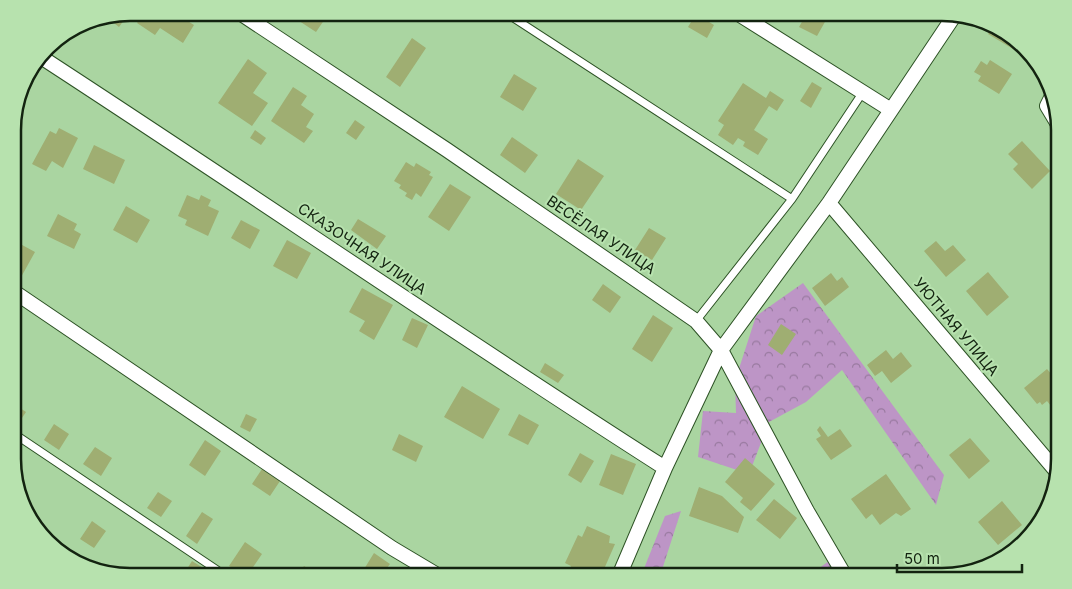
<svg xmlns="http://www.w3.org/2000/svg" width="1072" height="589" viewBox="0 0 1072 589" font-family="Inter,sans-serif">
	<defs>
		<pattern id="forest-crowns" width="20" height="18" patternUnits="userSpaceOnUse" patternTransform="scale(1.25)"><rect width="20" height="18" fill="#bd95c6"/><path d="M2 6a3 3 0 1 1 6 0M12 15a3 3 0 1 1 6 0" fill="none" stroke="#98799f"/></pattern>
	</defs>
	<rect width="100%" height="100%" fill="#aad5a1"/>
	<path fill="url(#forest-crowns)" d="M803 283 944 475 936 505 842 370 806 402 769 422 749 474 698 457 703 411 736 413 735 381 756 316Z
		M681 511 660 576H641L665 516Z
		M829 561 860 576H808Z
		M985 562 986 564 949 576H925Z"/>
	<path fill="#9fae72" d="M129 13 119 27 106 17 124 14Z
		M144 13H159L169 19 175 13 194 25 183 43 160 28 155 35 137 23Z
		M296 13H329L316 32 293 17Z
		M807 13H830L817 36 799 27Z
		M696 14 714 25 707 38 688 27Z
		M993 26 1000 28 1025 51 1023 55 988 34Z
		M412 38 426 48 400 87 386 77Z
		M248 59 267 73 253 93 268 103 252 126 218 103Z
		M990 60 1012 74 999 94 978 81 981 76 974 72 981 61 987 65Z
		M30 72 34 73 23 97 20 95 25 78Z
		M514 74 537 88 523 111 500 97Z
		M812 82 822 88 811 108 800 101Z
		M743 83 766 98 770 91 784 100 777 111 769 106 754 130 768 139 758 155 743 146 745 142 738 138 733 145 718 135 724 125 718 121Z
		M293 87 307 96 301 105 314 114 306 127 313 131 304 143 271 121Z
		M355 120 365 127 356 140 346 133Z
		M59 128 78 138 63 168 52 161 46 171 32 164 50 131 56 134Z
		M255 130 266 138 261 145 250 138Z
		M512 137 538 155 525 173 500 155Z
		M1022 141 1050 171 1032 189 1013 169 1018 164 1008 154Z
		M94 145 125 160 114 184 83 169Z
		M578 159 604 176 581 210 556 194Z
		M406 162 414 167 416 163 431 172 429 175 433 177 421 197 416 193 412 200 405 196 407 193 399 188 401 185 394 181Z
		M450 184 471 197 449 231 428 217Z
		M187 195 199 200 201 195 211 200 208 206 219 211 208 236 185 225 187 220 178 216Z
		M1059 201V219L1050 208Z
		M126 206 150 220 137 243 113 230Z
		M58 214 77 224 74 230 81 234 74 249 47 236Z
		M358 219 386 236 377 249 351 230Z
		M241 220 260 230 250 249 231 238Z
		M649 228 666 238 652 260 635 250Z
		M13 240 35 252 20 279 13 276Z
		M287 240 311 253 297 279 273 266Z
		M936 241 945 251 953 245 966 260 946 277 924 251Z
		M988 272 1009 297 987 316 966 291Z
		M831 273 837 281 842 277 849 287 825 306 812 288Z
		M603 284 621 297 610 313 592 300Z
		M362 288 393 305 374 340 359 331 365 321 349 312Z
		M653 315 673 328 652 362 632 349Z
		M412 318 428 325 417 348 402 340Z
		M781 324 796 334 782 355 768 345Z
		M886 350 893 359 901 352 912 366 891 383 882 371 875 376 867 365Z
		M545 363 564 375 558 383 540 372Z
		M1047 369 1058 382 1052 387 1057 392 1051 397 1056 402 1051 406 1047 401 1042 405 1040 402 1037 404 1024 388Z
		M462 386 500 409 483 439 444 417Z
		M14 404 26 412 18 424 13 421Z
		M246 414 257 419 250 432 240 427Z
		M519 414 539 425 528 445 508 435Z
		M54 424 69 434 59 450 44 440Z
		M820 426 828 437 840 429 852 446 831 460 816 439 821 436 817 430Z
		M399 434 423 446 416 462 392 450Z
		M970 438 990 461 969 479 949 455Z
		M205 440 221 451 205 476 189 465Z
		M95 447 112 458 101 476 83 464Z
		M580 453 594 461 581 483 568 475Z
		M611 454 636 464 623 495 599 485Z
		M745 458 775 484 751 511 740 502 743 498 725 482Z
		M262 469 280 481 270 496 252 484Z
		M886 474 911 509 901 516 896 513 880 525 872 514 866 519 851 499Z
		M699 487 722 496 744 517 738 533 689 516Z
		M158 492 172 501 161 517 147 508Z
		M774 499 797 518 780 539 756 520Z
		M1002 501 1022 525 998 545 978 522Z
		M202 512 213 519 197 544 186 536Z
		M92 521 106 531 94 548 80 539Z
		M587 526 610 536 609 543 615 544 601 576H567L571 566 565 563 578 535 582 537Z
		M245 542 262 554 247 576 229 566Z
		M374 553 390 564 381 576H364L361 574Z
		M192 561 205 569 200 576H192L185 572Z
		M304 566 320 576H297Z"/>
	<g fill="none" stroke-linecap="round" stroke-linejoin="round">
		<g stroke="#2d5225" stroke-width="9">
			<path id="lane" d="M506 13 792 199
				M696 321 792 199 863 92
				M13 433 226 576"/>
		</g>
		<g stroke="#2d5225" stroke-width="16">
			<path id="street" d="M240 13 447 150 696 321 721 350 807 511 845 576
				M737 13 891 110
				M41 57C250 193 455 334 665 468
				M1051 98 1047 106 1059 126
				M829 203 1057 472
				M13 291 392 548 439 576
				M619 576 665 468 721 350 829 203 954 16"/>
		</g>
		<use href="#lane" stroke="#fff" stroke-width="7"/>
		<use href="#street" stroke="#fff" stroke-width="14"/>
	</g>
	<g text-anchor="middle" stroke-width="4" stroke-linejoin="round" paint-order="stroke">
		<g font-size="15" fill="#132310" stroke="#b7e2ae">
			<text transform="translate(601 235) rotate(34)" y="5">ВЕСЁЛАЯ УЛИЦА</text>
			<text transform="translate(362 249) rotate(34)" y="5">СКАЗОЧНАЯ УЛИЦА</text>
			<text transform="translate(956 327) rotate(50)" y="5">УЮТНАЯ УЛИЦА</text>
		</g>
	</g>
	<path d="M0 0H1072V589H0ZM130 21H942A109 109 0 0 1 1051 130V459A109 109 0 0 1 942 568H130A109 109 0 0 1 21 459V130A109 109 0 0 1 130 21Z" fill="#b7e2ae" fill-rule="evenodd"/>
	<path fill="none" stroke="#132310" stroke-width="2.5" d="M130 21H942A109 109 0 0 1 1051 130V459A109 109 0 0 1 942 568H130A109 109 0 0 1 21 459V130A109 109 0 0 1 130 21Z"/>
	<path d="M897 564v8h125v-8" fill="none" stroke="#132310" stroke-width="2.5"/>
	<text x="904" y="564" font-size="15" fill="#132310" stroke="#b7e2ae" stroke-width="4" paint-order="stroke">50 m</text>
</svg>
